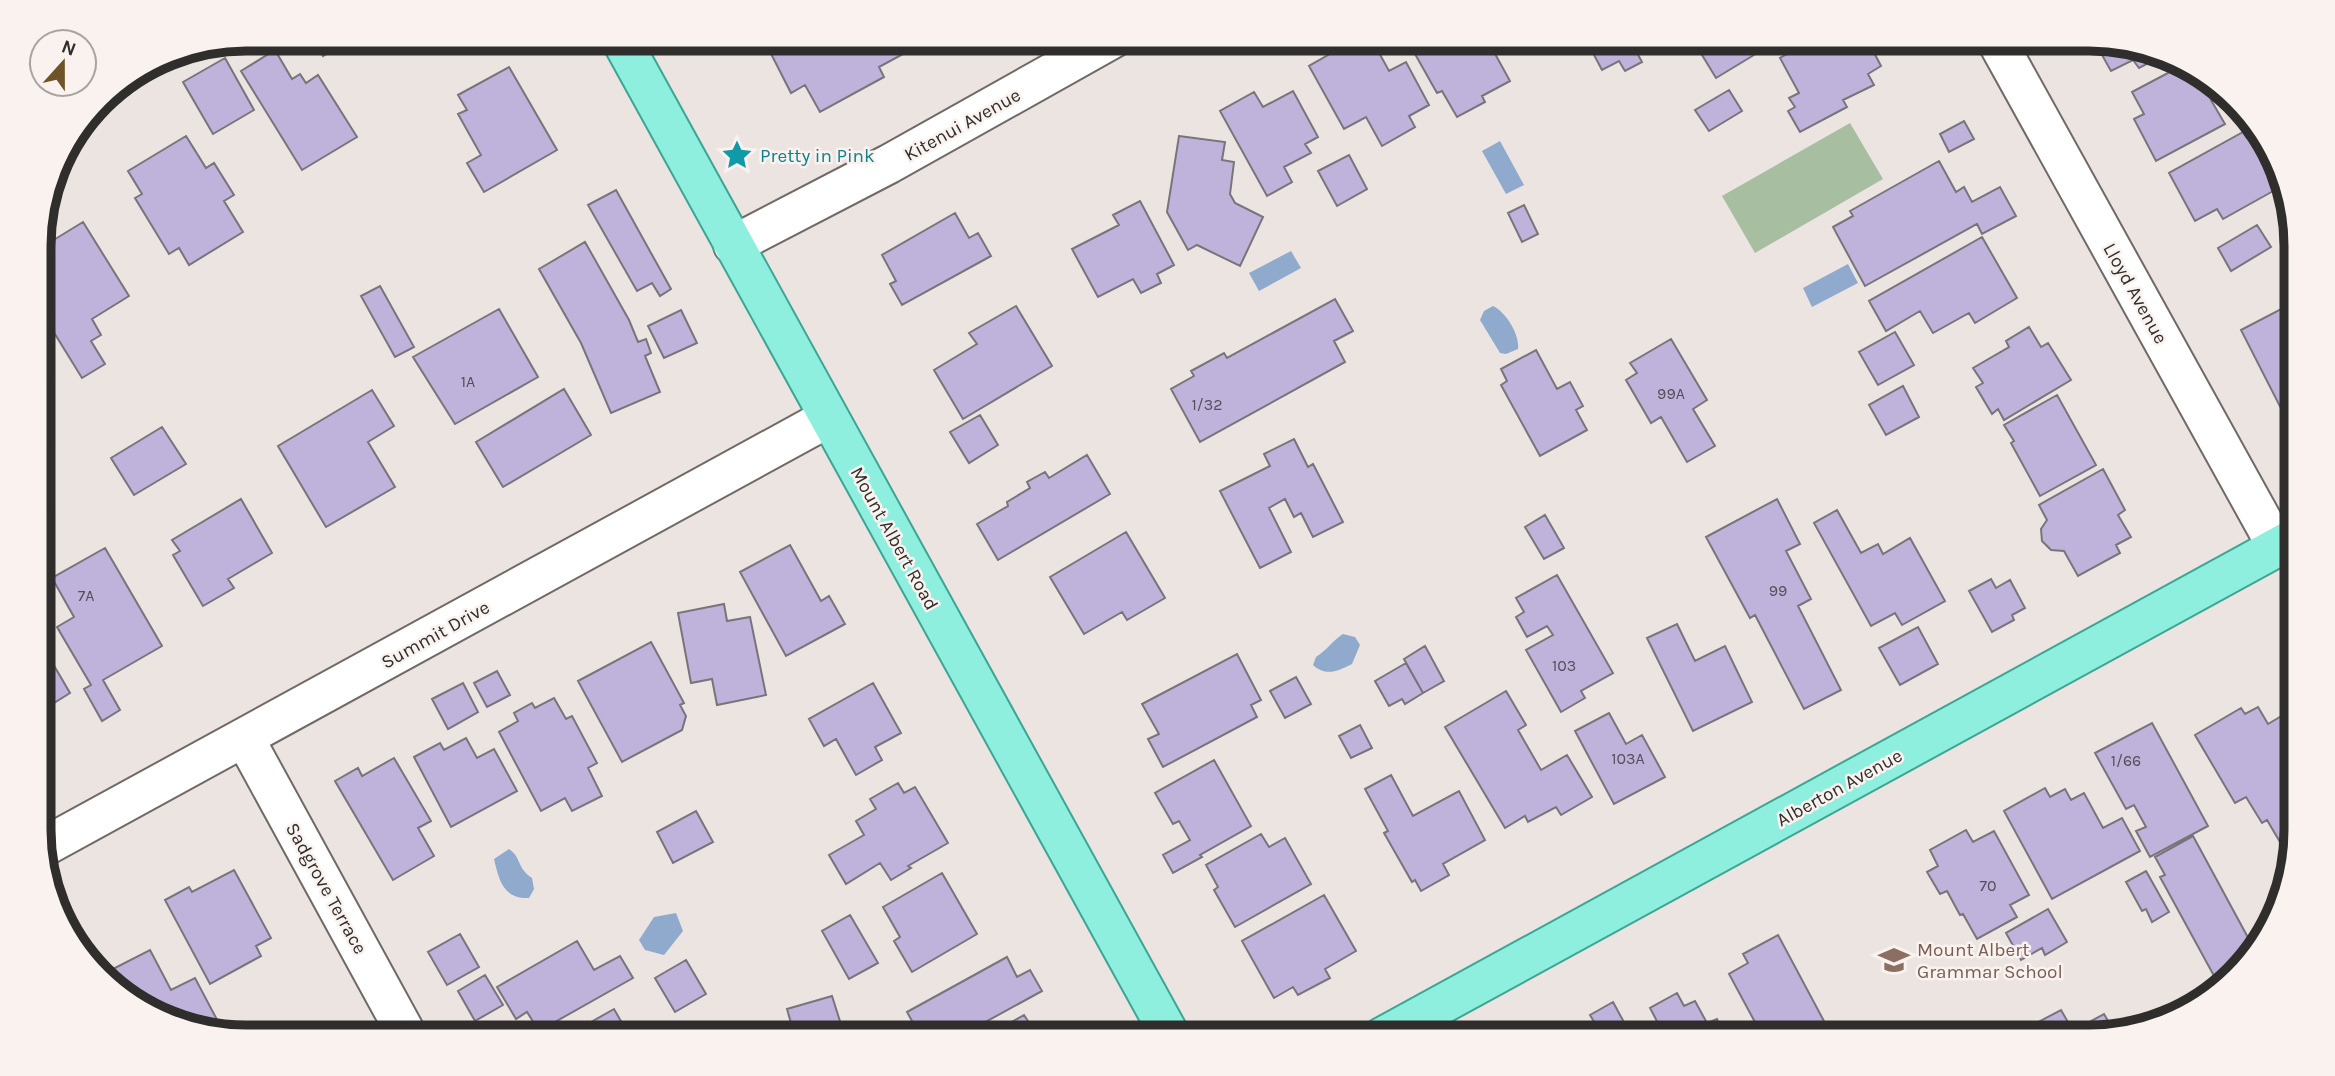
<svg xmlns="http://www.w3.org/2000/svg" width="2335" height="1076" viewBox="0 0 2335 1076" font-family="Karla,sans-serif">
	<rect width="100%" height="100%" fill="#ece4e0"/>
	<path fill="#a7bea1" d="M1850 123 1883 179 1755 253 1722 196Z"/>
	<path fill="#8faacc" d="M1500 141 1524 185 1506 194 1482 151Z
		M1291 251 1301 268 1259 291 1249 273Z
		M1848 264 1858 283 1812 307 1803 288Z
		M1493 306C1506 312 1520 335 1518 349L1506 354 1500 353 1480 320 1484 311Z
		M1343 634 1355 637 1360 645 1352 664C1338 671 1326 677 1313 665L1316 657C1326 651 1332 641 1343 634Z
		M509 849C522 858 516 867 532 878L534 889 529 898C504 899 499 881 494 859Z
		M676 913 683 931 664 955 645 950 639 940 654 917Z"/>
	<path fill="#bfb3dc" stroke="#77757b" stroke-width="2" d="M312 38H348L349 40 323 56Z
		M763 38H926L927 41 879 67 884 77 820 112 805 85 791 93Z
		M1358 38H1371L1389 71 1406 62 1429 105 1409 116 1415 127 1382 146 1366 117 1344 129 1309 66Z
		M1406 38H1492L1488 41 1510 81 1482 96 1485 102 1457 117 1442 91 1437 93Z
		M1523 38H1552L1544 43 1541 39 1527 47Z
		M1585 38H1629L1642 62 1625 71 1619 61 1602 70Z
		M1719 38H1744L1754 55 1716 78 1699 50Z
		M1816 38H1876L1869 43 1881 66 1868 74 1874 85 1843 100 1847 107 1800 132 1788 111 1795 107 1789 98 1799 93 1780 58Z
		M2093 39 2166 54 2139 68 2133 60 2111 71Z
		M275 50 292 79 300 74 306 83 318 75 357 137 302 170 241 71Z
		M225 58 254 110 213 134 183 82Z
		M2183 65 2221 94 2211 100 2225 124 2156 161 2134 119 2144 114 2132 92Z
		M509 67 557 150 484 192 467 163 481 155 458 114 467 110 458 95Z
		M1729 90 1742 111 1709 131 1695 110Z
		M1293 91 1318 137 1305 144 1311 153 1284 167 1292 182 1267 196 1220 111 1254 92 1263 107Z
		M1964 121 1974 139 1949 152 1940 134Z
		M2243 132 2247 138 2259 132 2277 176 2269 180 2275 190 2223 219 2217 209 2195 221 2169 173Z
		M186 136 206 168 214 163 234 195 224 201 243 232 189 265 179 248 169 254 135 198 142 194 128 171Z
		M1179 136 1225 142 1222 160 1234 162 1230 194 1235 203 1263 217 1240 266 1197 245 1188 250 1167 212Z
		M1349 155 1367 189 1337 206 1318 171Z
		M1939 161 1956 192 1964 187 1972 202 2000 187 2016 216 1982 234 1977 224 1865 286 1833 227 1853 216 1850 211Z
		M616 190 671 289 660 296 652 283 637 291 588 205Z
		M1140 201 1174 265 1157 274 1161 283 1141 293 1133 279 1098 297 1072 249 1119 225 1113 215Z
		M1524 205 1538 234 1522 242 1508 213Z
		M955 213 969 238 978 233 991 256 902 305 890 284 896 281 882 255Z
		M83 222 129 296 92 319 101 335 91 341 105 364 82 378 53 331 45 336 39 327V249Z
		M2257 225 2271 247 2231 271 2218 248Z
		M1982 237 2017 298 1975 323 1969 313 1933 333 1920 311 1886 331 1869 301Z
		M585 242 629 320 638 342 646 339 651 353 645 356 660 392 611 413 581 343 539 269Z
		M380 286 414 347 395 357 361 296Z
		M1335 299 1353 331 1334 341 1345 362 1200 442 1171 389 1194 376 1191 371 1224 353 1227 358Z
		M1016 306 1052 366 963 419 934 370 977 344 969 333Z
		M2285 307 2293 322 2295 320V426L2291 428 2241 330Z
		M499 309 538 377 455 424 413 357Z
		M681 310 697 343 664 358 648 326Z
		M2029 327 2041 347 2048 343 2071 380 2004 420 1998 409 1992 414 1976 387 1983 383 1973 368 2009 347 2006 341Z
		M1895 332 1914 365 1878 385 1859 352Z
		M1671 339 1707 400 1693 409 1715 446 1687 462 1661 417 1651 423 1626 380 1637 373 1630 363Z
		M1536 350 1557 389 1570 382 1583 406 1576 410 1587 430 1540 456 1501 385 1507 381 1501 369Z
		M1903 386 1919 417 1886 435 1869 405Z
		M564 389 591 435 503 487 476 442Z
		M372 390 394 426 368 442 395 487 326 527 278 446Z
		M2057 395 2096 465 2040 496 2011 443 2014 441 2004 425Z
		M980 415 998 445 969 463 950 432Z
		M162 427 186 464 134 495 111 458Z
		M1294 439 1308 467 1313 464 1343 522 1313 537 1301 513 1294 517 1285 499 1269 508 1291 552 1260 568 1220 491 1270 466 1264 454Z
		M1087 455 1110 494 998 560 977 524 1008 506 1007 502 1030 488 1027 482 1045 472 1049 478Z
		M2103 469 2125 510 2118 515 2131 537 2116 545 2120 553 2078 576 2064 551 2051 550 2042 541 2041 529 2047 520 2039 505Z
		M241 499 272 553 228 579 234 588 203 606 173 555 180 551 172 540Z
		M1777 499 1800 544 1786 551 1811 599 1798 606 1841 690 1804 709 1755 615 1750 618 1706 537Z
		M1837 510 1861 553 1878 544 1883 554 1910 538 1945 601 1902 625 1895 613 1871 626 1814 523Z
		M1545 515 1564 548 1544 559 1525 527Z
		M1126 532 1165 598 1127 620 1122 612 1084 634 1050 577Z
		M790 545 821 601 829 596 845 624 786 656 740 572Z
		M105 548 162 646 103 680 120 710 102 721 84 689 91 685 57 627 74 617 52 578Z
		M40 557 47 570 40 575Z
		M1557 575 1613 673 1581 691 1585 698 1561 712 1526 650 1553 635 1547 626 1527 637 1516 617 1524 612 1516 598Z
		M1991 579 1996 588 2010 580 2025 608 2012 615 2014 620 1992 632 1969 591Z
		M724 604 727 621 750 617 766 695 717 705 712 679 691 683 678 613Z
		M1677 624 1695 661 1725 646 1752 702 1693 731 1647 638Z
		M1918 627 1938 664 1900 685 1879 648Z
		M651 642 684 703 680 705 686 716 682 730 622 762 578 681Z
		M1425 646 1444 681 1423 693 1404 659Z
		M1237 654 1261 700 1251 705 1257 717 1163 767 1148 739 1159 734 1142 704Z
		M49 657 70 693 49 706 40 691V663Z
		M1406 663 1423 693 1405 704 1402 699 1389 706 1375 681Z
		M497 671 510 695 487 707 474 683Z
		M1296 677 1311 704 1285 718 1270 691Z
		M463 683 478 712 448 729 432 699Z
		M873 683 901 733 875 747 882 760 856 775 836 739 824 746 809 719Z
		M1506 691 1526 725 1518 730 1541 770 1567 755 1592 797 1561 815 1556 807 1528 822 1525 816 1505 828 1445 727Z
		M554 698 566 719 572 716 597 763 588 768 602 796 572 811 565 798 541 811 499 732 518 721 514 713 532 703 535 708Z
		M2258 707 2268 724 2295 708 2296 710V758L2288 763 2294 773 2296 772V831L2293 847 2287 837 2280 842 2267 820 2262 823 2246 797 2235 803 2195 735 2241 708 2245 714Z
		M1609 713 1626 744 1642 735 1665 777 1614 804 1575 731Z
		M2152 723 2208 826 2150 857 2136 831 2146 827 2134 805 2126 809 2095 753Z
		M1360 725 1372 748 1351 758 1339 736Z
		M466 738 477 758 494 749 517 791 451 827 414 757 440 743 444 750Z
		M394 758 431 821 418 828 434 856 393 880 335 781 358 768 362 776Z
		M1214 760 1251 826 1200 855 1202 857 1173 873 1163 855 1190 840 1179 821 1173 824 1155 793Z
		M1391 775 1413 816 1459 791 1485 840 1443 864 1449 875 1421 891 1415 880 1412 882 1384 833 1388 831 1365 789Z
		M898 783 904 793 915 787 948 843 908 866 911 868 891 880 880 863 846 884 829 855 864 835 856 821 876 809 870 799Z
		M2045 788 2050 797 2065 789 2071 800 2084 793 2103 828 2122 818 2140 851 2052 899 2004 811Z
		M696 811 713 842 673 863 657 832Z
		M1966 830 1973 842 1994 831 2029 895 2010 905 2017 917 1977 939 1963 914 1960 915 1947 891 1940 894 1927 872 1938 866 1930 850Z
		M1261 834 1269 847 1285 838 1311 884 1235 927 1214 890 1218 887 1206 865Z
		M2193 836 2252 945 2219 985 2160 877 2165 875 2155 857Z
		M234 870 271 938 256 946 261 956 210 984 165 900 189 887 192 892Z
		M2146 871 2169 912 2152 922 2146 909 2142 911 2126 882Z
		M942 873 977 934 912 972 894 941 900 937 883 907Z
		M1324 895 1356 951 1325 969 1330 978 1298 995 1293 987 1274 998 1242 941Z
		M2048 909 2067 942 2045 955 2042 948 2021 960 2006 933Z
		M850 915 878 963 849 979 822 931Z
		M460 934 479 967 447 985 428 952Z
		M1778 935 1825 1023 1799 1037H1763L1729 974 1748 963 1743 954Z
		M577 941 594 970 620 956 633 978 539 1031 527 1012 516 1019 497 987Z
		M150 950 171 990 195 978 224 1033 166 1022 110 978 107 972Z
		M1007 957 1017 977 1030 970 1042 991 958 1037H921L907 1012Z
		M686 960 706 994 675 1012 655 978Z
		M485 975 503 1005 475 1021 458 991Z
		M1677 993 1684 1006 1695 1001 1707 1023 1717 1019 1726 1037H1636L1659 1025 1650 1008Z
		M832 996 845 1037H795L787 1009Z
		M1613 1002 1632 1037H1603L1590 1015Z
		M614 1009 630 1037H572L570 1034Z
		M2061 1010 2073 1031 2104 1014 2115 1033 2102 1037H2032L2027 1028Z
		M1024 1015 1035 1032 1042 1029 1047 1037H985Z"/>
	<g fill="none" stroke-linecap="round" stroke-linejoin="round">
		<g stroke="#706966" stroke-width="42">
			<path id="minor" d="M1995 38 2277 547
				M733 245 889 164 1114 38
				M245 739 408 1037
				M40 849 828 418"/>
		</g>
		<g stroke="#3ca593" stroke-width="42">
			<path id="major" d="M620 38 1171 1037
				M1382 1037 2296 537"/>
		</g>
		<use href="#minor" stroke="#fff" stroke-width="38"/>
		<use href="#major" stroke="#8eefdf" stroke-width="38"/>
	</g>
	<defs>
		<g id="sight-bare" transform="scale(2.415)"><path d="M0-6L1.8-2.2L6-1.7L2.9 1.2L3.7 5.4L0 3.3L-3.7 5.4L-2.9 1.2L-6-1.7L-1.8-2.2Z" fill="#0f9aa8" stroke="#f9f2ee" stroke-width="2.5" paint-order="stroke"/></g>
		<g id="school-bare" transform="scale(2.415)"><path d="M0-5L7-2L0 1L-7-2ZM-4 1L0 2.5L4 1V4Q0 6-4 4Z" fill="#8d6e63" stroke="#f9f2ee" stroke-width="2.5" paint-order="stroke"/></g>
	</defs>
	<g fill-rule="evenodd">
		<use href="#sight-bare" x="737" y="155"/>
		<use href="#school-bare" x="1894" y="960"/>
	</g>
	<g text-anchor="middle" stroke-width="5" stroke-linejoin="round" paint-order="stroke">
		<g font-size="16" fill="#544f58">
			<text x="468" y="387">1A</text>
			<text x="1671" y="399">99A</text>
			<text x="1207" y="410">1/32</text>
			<text x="1778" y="596">99</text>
			<text x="86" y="601">7A</text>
			<text x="1564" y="671">103</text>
			<text x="1628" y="764">103A</text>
			<text x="2126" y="766">1/66</text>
			<text x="1988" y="891">70</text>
		</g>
		<g font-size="19" fill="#302e2c" stroke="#f9f2ee">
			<text transform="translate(962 124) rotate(-29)" y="7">Kitenui Avenue</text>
			<text transform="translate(2136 293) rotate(61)" y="7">Lloyd Avenue</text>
			<text transform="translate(895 538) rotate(61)" y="7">Mount Albert Road</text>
			<text transform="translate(435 634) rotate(-29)" y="7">Summit Drive</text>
			<text transform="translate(1839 787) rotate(-29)" y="7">Alberton Avenue</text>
			<text transform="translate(327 888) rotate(61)" y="7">Sadgrove Terrace</text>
		</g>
		<g font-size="19" fill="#0d838f" stroke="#f9f2ee" text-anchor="start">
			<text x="760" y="162">Pretty in Pink</text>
		</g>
		<g font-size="19" fill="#785e54" stroke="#f9f2ee" text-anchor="start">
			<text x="1917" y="956">Mount Albert<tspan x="1917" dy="22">Grammar School</tspan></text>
		</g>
	</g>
	<path d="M0 0H2335V1076H0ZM246 51H2089A195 195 0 0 1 2284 246V830A195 195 0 0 1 2089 1025H246A195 195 0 0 1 51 830V246A195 195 0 0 1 246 51Z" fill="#f9f2ee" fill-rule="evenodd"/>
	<path fill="none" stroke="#302e2c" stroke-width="9" d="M246 51H2089A195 195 0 0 1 2284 246V830A195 195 0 0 1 2089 1025H246A195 195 0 0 1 51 830V246A195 195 0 0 1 246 51Z"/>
	<g transform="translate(63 63) rotate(21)"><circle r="33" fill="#f9f2ee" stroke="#a9a4a0" stroke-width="2"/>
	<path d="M0-5L12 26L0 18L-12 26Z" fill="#6e5426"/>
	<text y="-10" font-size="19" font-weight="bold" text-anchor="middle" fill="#302e2c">N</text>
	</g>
</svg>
